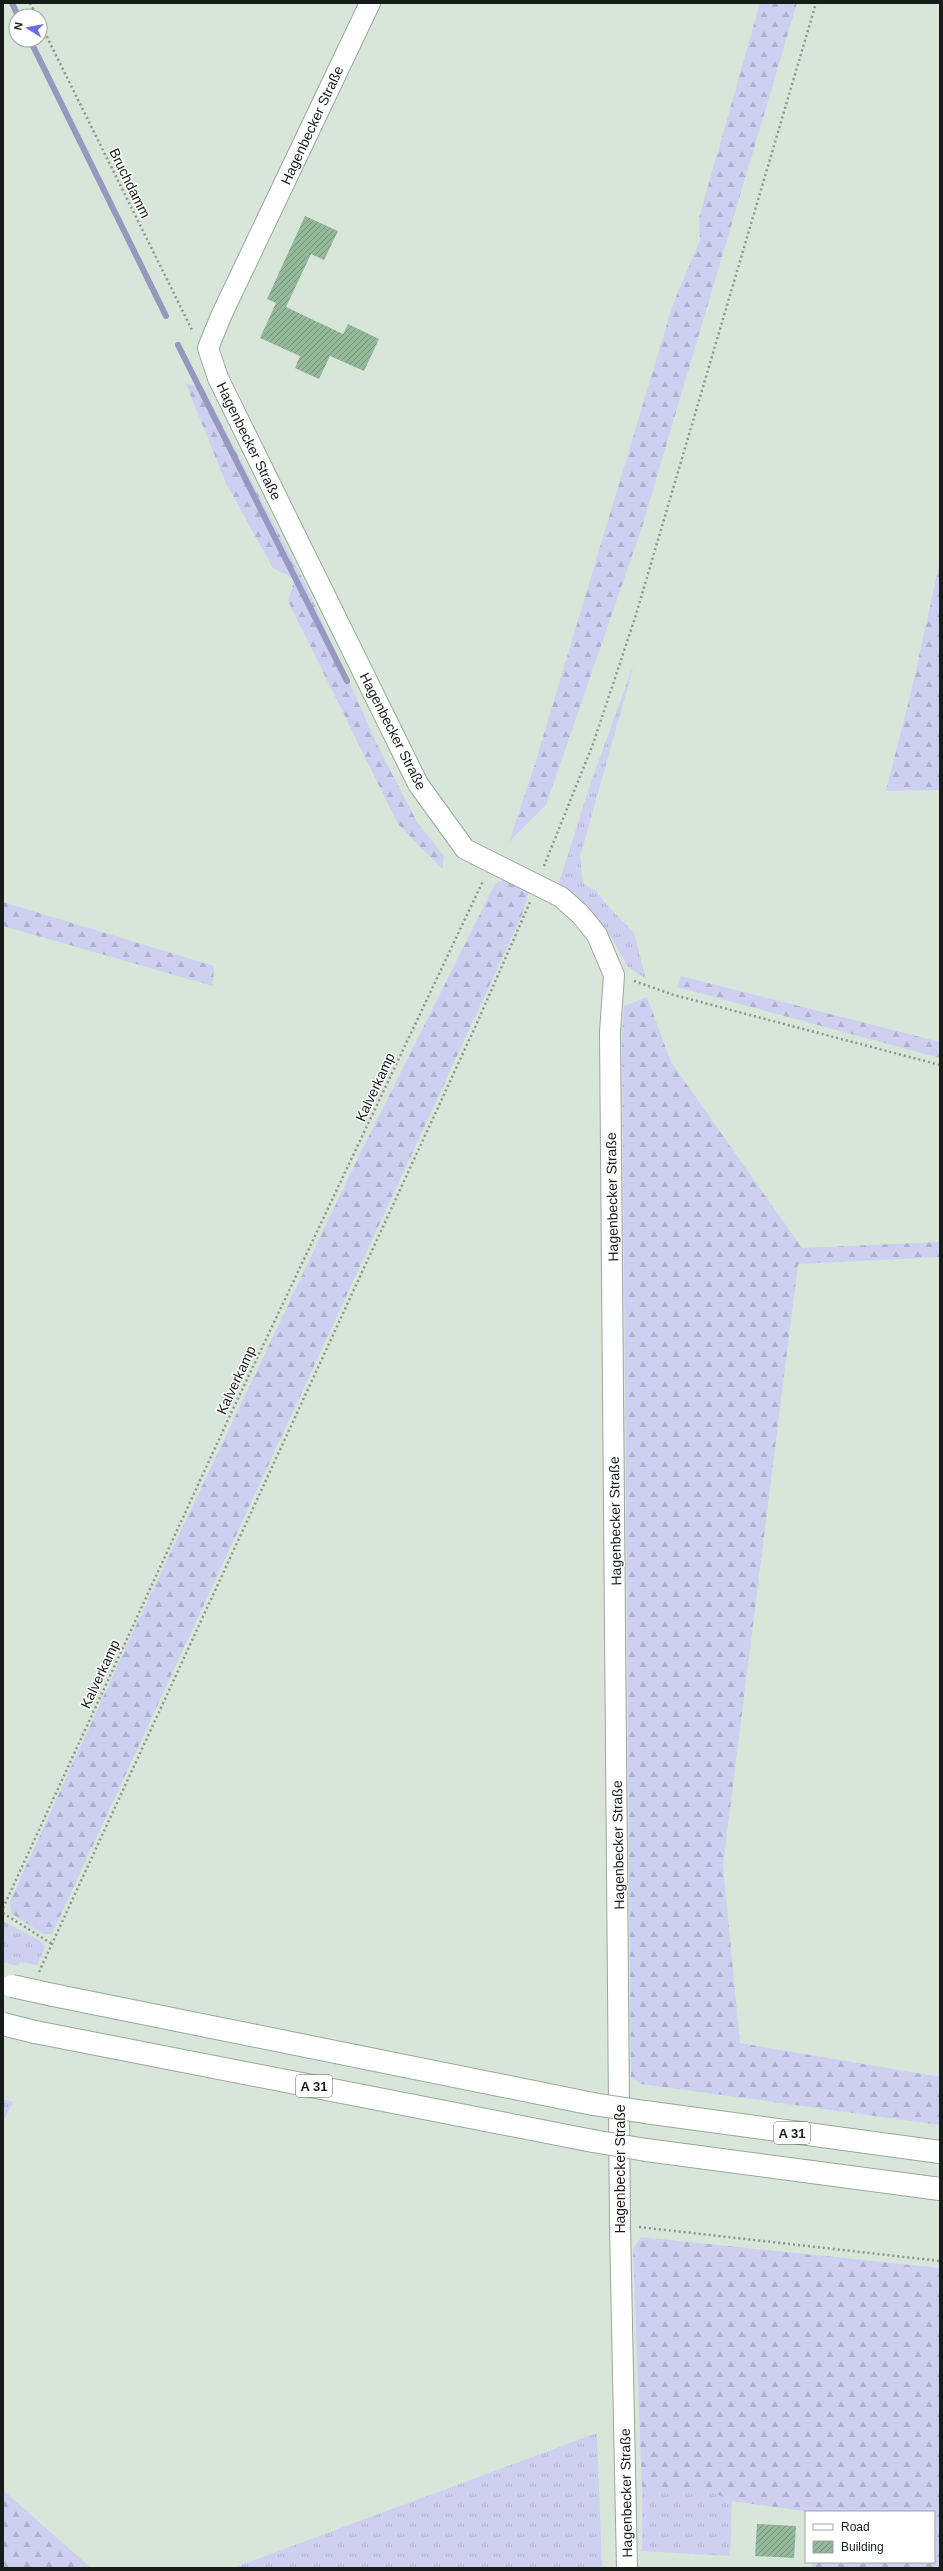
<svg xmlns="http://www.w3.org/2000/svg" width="943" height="2571" viewBox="0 0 943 2571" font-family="Helvetica,sans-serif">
	<defs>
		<pattern id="grass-tufts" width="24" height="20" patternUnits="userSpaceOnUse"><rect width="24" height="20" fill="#cdd0f1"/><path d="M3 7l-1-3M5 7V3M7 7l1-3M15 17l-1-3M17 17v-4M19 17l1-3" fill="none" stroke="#afb2ce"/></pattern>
		<pattern id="forest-firs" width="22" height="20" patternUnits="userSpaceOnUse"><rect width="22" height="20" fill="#cdd0f1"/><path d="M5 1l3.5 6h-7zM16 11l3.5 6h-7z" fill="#afb2ce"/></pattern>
		<pattern id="building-hatch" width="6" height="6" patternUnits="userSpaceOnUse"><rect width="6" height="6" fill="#94b89a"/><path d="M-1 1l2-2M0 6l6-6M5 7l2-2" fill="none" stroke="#78957d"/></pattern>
	</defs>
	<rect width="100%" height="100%" fill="#d7e6d9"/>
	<path fill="url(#grass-tufts)" d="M635 661 580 857 583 883 597 892 605 903 634 933 646 979 628 967 612 938 559 883 591 782Z
		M3 1921 42 1942 45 1948 37 1965 21 1962 18 1966 3 1962Z
		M3 2099 13 2102 3 2122Z
		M597 2433 602 2568H233Z
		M642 2490H707L732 2501 730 2556 642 2551Z"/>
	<path fill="url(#forest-firs)" d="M760 3H797L642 527 546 805 509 842 534 767 673 304 700 240 699 218Z
		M186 384 202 386 304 582 377 744 417 822 444 856 442 869 398 824 288 601 295 579 273 568 226 483Z
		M940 561V790L886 791 912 688Z
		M513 879 530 888 522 915 52 1934H43L11 1913 10 1901 131 1636 354 1166 495 884 503 880Z
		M3 902 214 966 213 986 3 926Z
		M681 976 940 1042V1058L677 987Z
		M647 997 671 1062 802 1248 940 1242V1257L798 1264 723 1865 740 2043 940 2077V2125L641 2084 631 2077 622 1040 624 1006Z
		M641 2237 940 2268V2568H812V2562H934V2512H812L732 2501 707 2490H642L633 2249Z
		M3 2490 91 2568H3Z"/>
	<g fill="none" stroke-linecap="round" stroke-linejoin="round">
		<path stroke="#9598bf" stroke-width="6" d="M12 3 18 16
			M30 40 166 316
			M178 345 347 681"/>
	</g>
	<path fill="url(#building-hatch)" d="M305 216 338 231 324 260 311 254 286 307 343 334 348 324 379 339 364 371 330 356 319 379 295 368 300 356 260 338 276 303 267 299Z
		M757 2524 796 2526 794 2558 755 2556Z"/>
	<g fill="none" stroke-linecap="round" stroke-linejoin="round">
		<g stroke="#9aa89c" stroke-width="22">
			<path id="minor" d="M370 3 221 316 208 348 218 378 418 784 465 849 561 897 581 915 597 935 614 975 610 1032 620 2227 627 2568"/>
		</g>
		<g stroke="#9aa89c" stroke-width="24">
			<path id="motorway" d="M53 1995 593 2104
				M35 2032 593 2141
				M645 2112 940 2152
				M646 2150 940 2189"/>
		</g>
		<path stroke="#8b968c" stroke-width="2.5" stroke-dasharray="2 3" stroke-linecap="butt" d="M30 3 37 16
			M40 23 193 332
			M544 866 593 744 635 618 816 3
			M634 981 674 995 940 1065
			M3 1908 233 1409 483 881
			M3 1913 52 1944
			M39 1972 477 1023 530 902
			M639 2227 940 2261"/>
		<use href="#minor" stroke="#fff" stroke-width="20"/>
		<use href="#motorway" stroke="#fff" stroke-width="22"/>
		<g stroke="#9aa89c" stroke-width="24" stroke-linecap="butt">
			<path id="motorway-bridge" d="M12 1986 53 1995
				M3 2024 35 2032
				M593 2104 645 2112
				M593 2141 646 2150"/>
		</g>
		<use href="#motorway-bridge" stroke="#fff" stroke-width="22"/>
	</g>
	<g text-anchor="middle" stroke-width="3" stroke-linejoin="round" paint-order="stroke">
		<g fill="#fff" stroke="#5d605d" stroke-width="1">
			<rect x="296" y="2075" width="36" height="22" rx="3"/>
			<rect x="774" y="2122" width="36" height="22" rx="3"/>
		</g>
		<g font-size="13" font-weight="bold" fill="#171c18">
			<text x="314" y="2091">A 31</text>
			<text x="792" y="2138">A 31</text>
		</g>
		<g font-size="14" fill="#171c18" stroke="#fff">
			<text transform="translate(312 125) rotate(-65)" y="5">Hagenbecker Straße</text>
			<text transform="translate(130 183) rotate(64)" y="5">Bruchdamm</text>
			<text transform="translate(249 441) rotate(64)" y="5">Hagenbecker Straße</text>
			<text transform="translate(393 731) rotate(63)" y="5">Hagenbecker Straße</text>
			<text transform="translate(375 1087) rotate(-65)" y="5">Kalverkamp</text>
			<text transform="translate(612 1197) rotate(-91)" y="5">Hagenbecker Straße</text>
			<text transform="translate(236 1380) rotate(-65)" y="5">Kalverkamp</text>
			<text transform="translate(615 1521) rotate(-91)" y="5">Hagenbecker Straße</text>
			<text transform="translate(100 1674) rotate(-65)" y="5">Kalverkamp</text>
			<text transform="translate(618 1845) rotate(-91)" y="5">Hagenbecker Straße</text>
			<text transform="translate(620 2169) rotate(-90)" y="5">Hagenbecker Straße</text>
			<text transform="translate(626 2493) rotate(-91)" y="5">Hagenbecker Straße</text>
		</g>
	</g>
	<rect width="943" height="2571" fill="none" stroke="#171c18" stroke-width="8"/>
	<rect x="805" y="2511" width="130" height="52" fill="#ffffff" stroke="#a2a4a3"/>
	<rect x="813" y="2524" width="20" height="6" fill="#ffffff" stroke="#a2a4a3"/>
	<text x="841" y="2531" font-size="12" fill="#171c18">Road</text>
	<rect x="813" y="2541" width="20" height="12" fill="url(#building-hatch)" stroke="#a2a4a3"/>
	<text x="841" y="2551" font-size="12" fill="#171c18">Building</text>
	<g transform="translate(28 28) rotate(281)"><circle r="19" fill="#ffffff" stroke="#a2a4a3"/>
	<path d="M0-3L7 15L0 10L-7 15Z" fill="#6f69e3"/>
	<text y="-6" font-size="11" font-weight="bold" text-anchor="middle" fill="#171c18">N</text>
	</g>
</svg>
